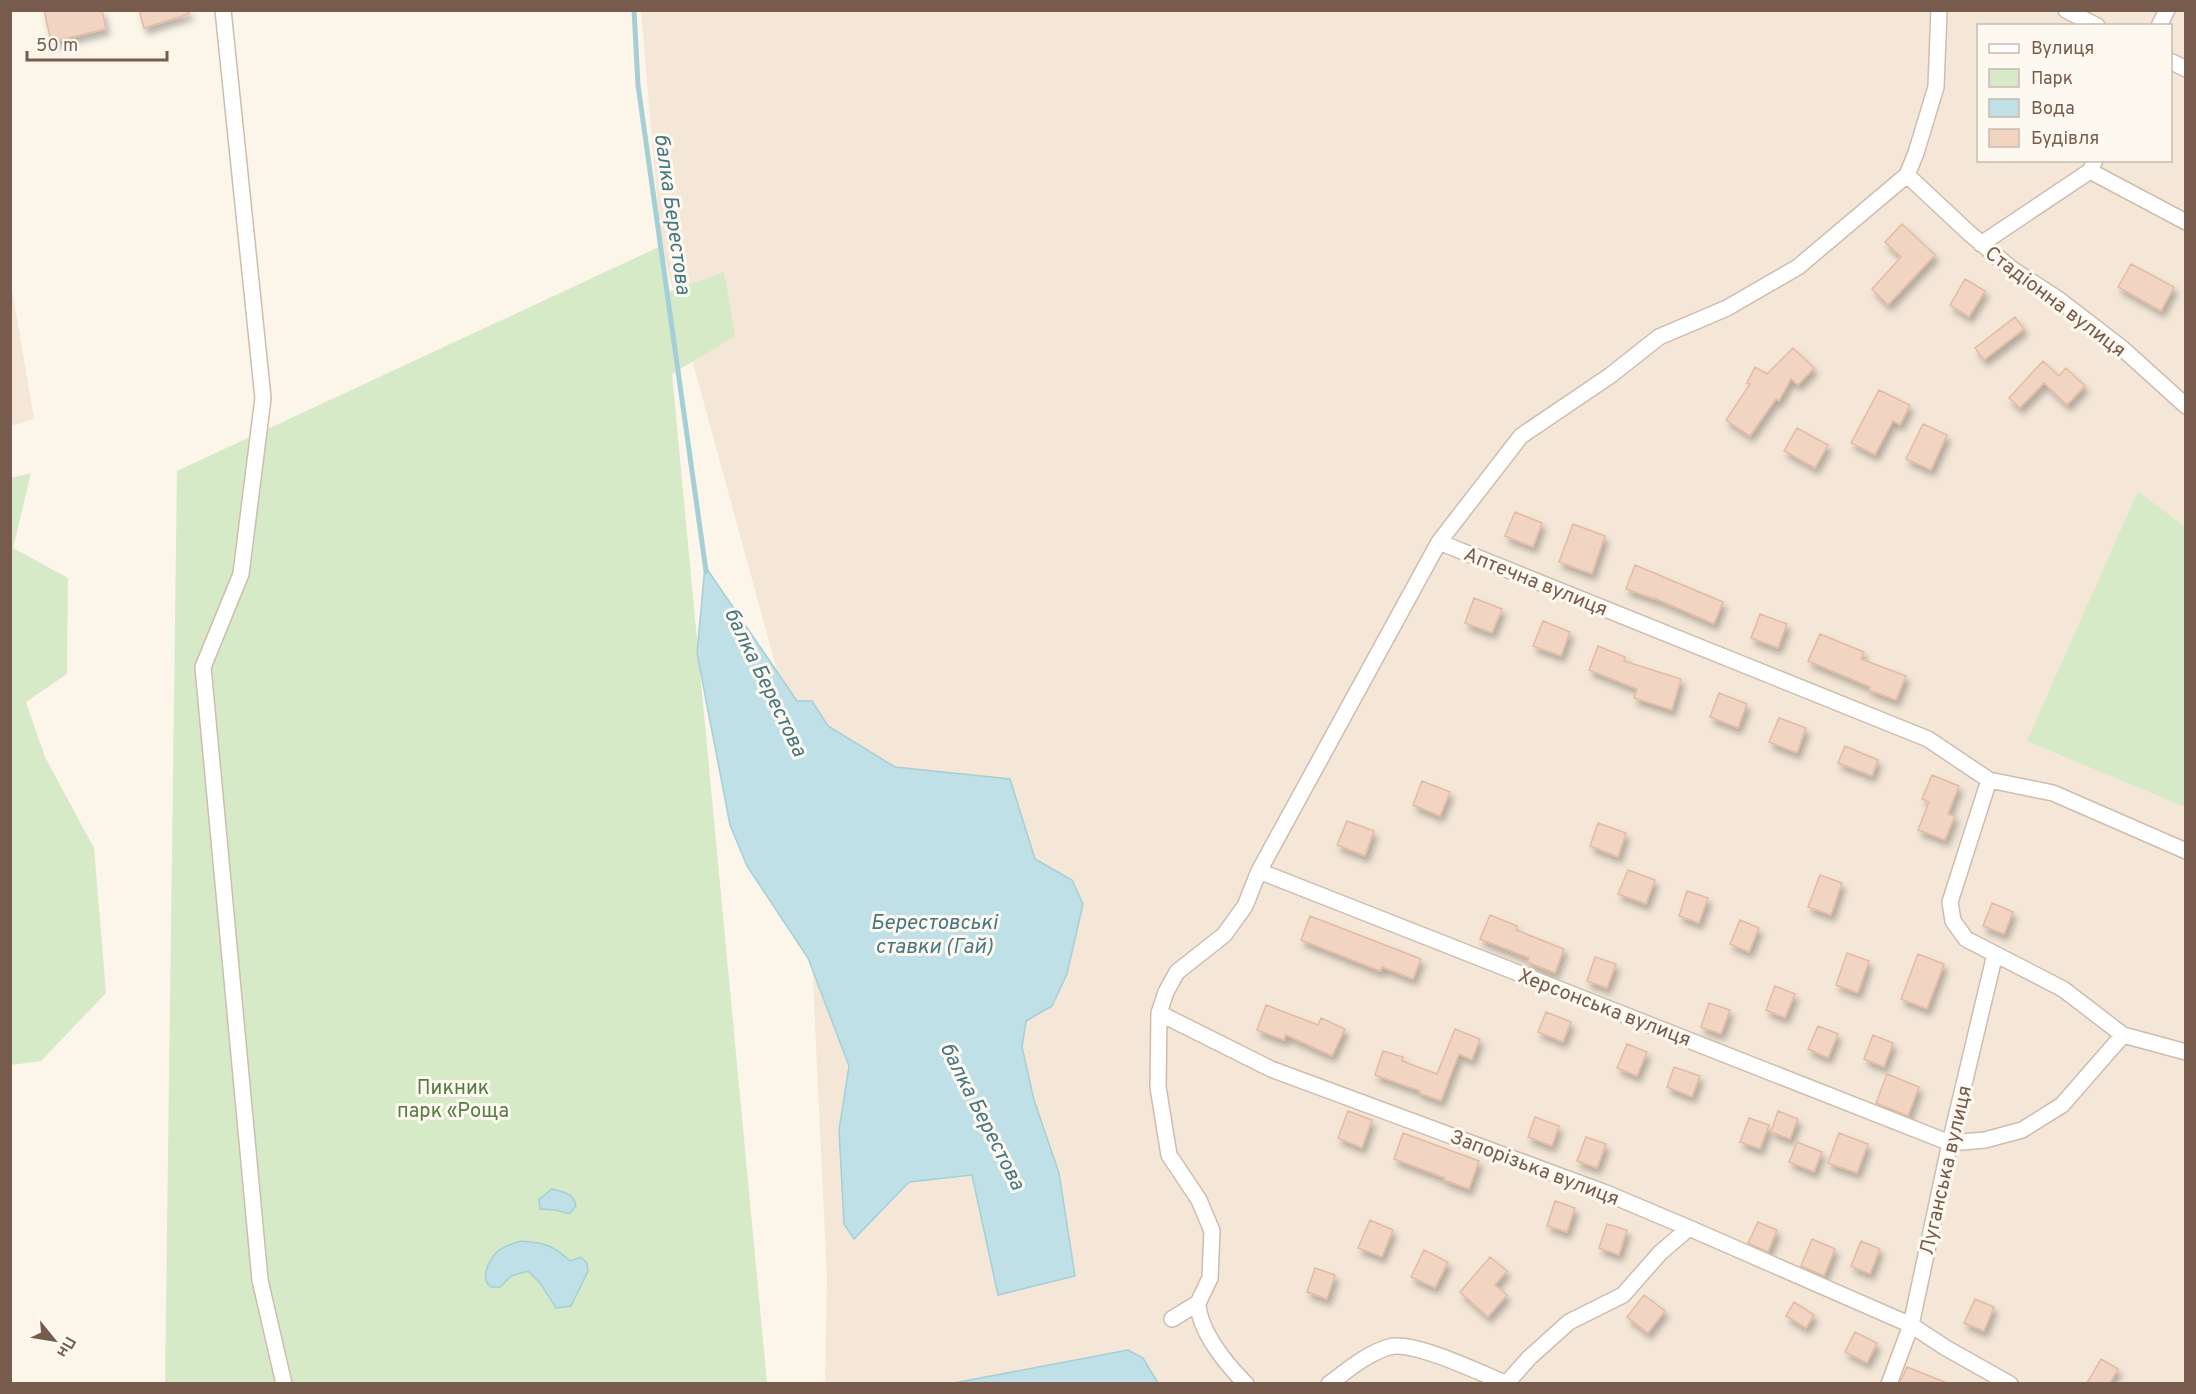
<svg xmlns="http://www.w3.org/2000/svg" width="2196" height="1394" viewBox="0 0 2196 1394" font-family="Overpass,sans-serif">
	<defs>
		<filter id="shadow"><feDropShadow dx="3.5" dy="6" stdDeviation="3" flood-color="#0004"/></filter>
	</defs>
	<rect width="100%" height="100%" fill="#fcf5ea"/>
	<path fill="#f4e7d8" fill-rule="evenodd" d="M641 11H2185V1383H825L827 1279 803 766 661 246ZM1978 26H2170V160H1978Z
		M10 277 34 419 11 426H10Z"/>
	<path fill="#d6eac8" d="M661 246 665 293 724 272 735 336 672 374 767 1383 165 1384 177 471Z
		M31 473 13 548 68 578 67 674 26 702 45 757 94 848 106 993 41 1061 11 1065 10 478Z
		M2138 491 2185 527V807L2027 741Z"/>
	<path fill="#bee0e6" stroke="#a5cfd7" stroke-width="1.5" d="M705 566 797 701H812L828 726 895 767 1010 779 1035 859 1072 880 1083 904 1067 974 1052 1006 1026 1021 1022 1047 1034 1100 1059 1173 1075 1276 998 1295 972 1175 909 1182 854 1239 844 1224 839 1130 849 1066 808 958 747 866 730 825 697 653Z
		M552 1189C563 1192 574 1193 576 1206L569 1214 556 1210 540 1209 539 1199Z
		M522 1241C545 1243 553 1245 570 1261L581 1257 587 1263 588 1271 571 1306 556 1308 540 1283 528 1271 511 1276 500 1287H491C479 1278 489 1259 499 1250 506 1245 514 1243 522 1241Z
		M1128 1350 1143 1358 1158 1383H954Z"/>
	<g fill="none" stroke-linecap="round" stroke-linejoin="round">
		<path stroke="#a5cfd7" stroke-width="5" d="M634 10 638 85 706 571"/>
	</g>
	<path fill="#f1d5c2" stroke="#e3bba3" stroke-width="1.5" filter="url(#shadow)" d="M44 10H102L106 29 51 42Z
		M139 10H189V14L144 28Z
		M1902 224 1935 255 1888 305 1872 289 1901 257 1885 242Z
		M2131 264 2174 287 2161 311 2118 287Z
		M1965 279 1985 291 1969 317 1950 305Z
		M2015 317 2024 329 1984 360 1975 348Z
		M1793 348 1814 368 1798 385 1791 379 1779 401 1776 399 1750 436 1726 420 1750 384 1747 383 1755 367 1767 374Z
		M2043 361 2059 376 2066 368 2085 386 2067 405 2044 383 2020 408 2009 398Z
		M1879 390 1910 405 1900 425 1893 421 1875 455 1851 443Z
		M1923 424 1947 435 1931 470 1906 459Z
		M1797 428 1828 445 1815 468 1784 451Z
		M1515 512 1542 523 1533 547 1505 536Z
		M1573 524 1605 536 1592 574 1559 562Z
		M1635 565 1723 602 1714 624 1654 598V599L1626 589Z
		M1474 598 1502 609 1492 633 1465 623Z
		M1760 614 1787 624 1778 648 1751 638Z
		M1543 621 1570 632 1561 656 1533 646Z
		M1820 634 1864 652 1861 659 1906 676 1896 700 1869 690 1870 687 1808 661Z
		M1598 646 1625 657 1624 661 1681 679 1672 710 1634 698 1637 689 1589 670Z
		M1719 693 1747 704 1738 728 1710 717Z
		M1779 718 1806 728 1797 753 1769 742Z
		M1845 746 1878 760 1872 776 1838 763Z
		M1932 775 1959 786 1948 814 1955 816 1945 840 1918 830 1929 802 1922 799Z
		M1422 781 1450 792 1440 816 1413 805Z
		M1347 821 1374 831 1365 856 1337 845Z
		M1598 823 1626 833 1618 857 1590 846Z
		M1628 870 1655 880 1646 904 1618 894Z
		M1820 875 1842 883 1831 915 1808 907Z
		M1687 891 1708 898 1699 923 1679 916Z
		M1992 903 2013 912 2004 934 1983 926Z
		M1490 915 1517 926 1516 930 1564 949 1555 973 1527 962 1529 958 1480 939Z
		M1310 916 1421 959 1413 979 1382 967 1380 971 1301 940Z
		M1740 920 1759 928 1749 952 1730 944Z
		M1847 953 1869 961 1858 993 1836 985Z
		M1918 954 1944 964 1927 1009 1901 999Z
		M1595 957 1616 964 1607 988 1587 981Z
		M1775 986 1795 994 1785 1018 1766 1010Z
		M1709 1003 1730 1010 1721 1034 1701 1027Z
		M1266 1005 1318 1025 1321 1018 1345 1029 1332 1056 1286 1035 1284 1040 1257 1030Z
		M1546 1012 1571 1022 1563 1042 1538 1032Z
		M1818 1026 1838 1034 1828 1058 1808 1049Z
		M1455 1029 1480 1039 1472 1060 1459 1054 1441 1101 1419 1093 1420 1091 1375 1075 1383 1051 1403 1057 1402 1061 1437 1074Z
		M1873 1035 1893 1043 1884 1067 1864 1059Z
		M1627 1044 1647 1052 1637 1076 1617 1068Z
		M1674 1067 1700 1076 1692 1097 1667 1087Z
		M1887 1074 1919 1087 1908 1116 1876 1103Z
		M1348 1111 1372 1120 1362 1148 1338 1138Z
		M1778 1111 1798 1119 1790 1139 1771 1132Z
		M1535 1117 1559 1126 1552 1146 1528 1137Z
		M1749 1118 1769 1125 1760 1149 1740 1142Z
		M1403 1133 1479 1161 1469 1189 1444 1180 1445 1178 1394 1159Z
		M1839 1133 1868 1144 1857 1173 1828 1163Z
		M1586 1137 1606 1144 1597 1168 1577 1161Z
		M1797 1142 1822 1152 1814 1172 1789 1162Z
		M1555 1201 1575 1208 1567 1232 1547 1226Z
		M1370 1220 1393 1230 1382 1257 1358 1248Z
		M1758 1222 1777 1230 1768 1252 1748 1243Z
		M1607 1224 1627 1230 1619 1255 1599 1248Z
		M1812 1239 1835 1249 1824 1276 1801 1266Z
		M1861 1241 1880 1249 1870 1274 1851 1266Z
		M1424 1250 1448 1262 1435 1288 1411 1277Z
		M1490 1257 1507 1271 1495 1285 1507 1295 1488 1317 1460 1292Z
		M1315 1268 1335 1275 1327 1299 1307 1292Z
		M1644 1295 1665 1311 1648 1333 1627 1317Z
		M1975 1299 1994 1307 1984 1331 1964 1323Z
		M1794 1302 1814 1315 1806 1328 1786 1316Z
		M1855 1332 1877 1343 1867 1363 1845 1352Z
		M2101 1359 2118 1369 2110 1383H2087Z
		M1907 1367 1947 1383H1900Z"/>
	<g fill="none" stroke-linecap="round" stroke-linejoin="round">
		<g stroke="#cebdaf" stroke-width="18">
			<path id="street" d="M223 10 263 398 241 574 203 667 260 1280 284 1384
				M1939 10 1936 87 1916 153 1907 175 1969 233 2012 269 2058 299 2123 349 2186 406
				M2066 10 2097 26
				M2159 26 2167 10
				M2170 61 2186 69
				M2090 171 2186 222
				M1907 175 1798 267 1727 308 1659 337 1611 375 1521 436 1439 542 1928 739 1989 780 2053 793 2186 851
				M1981 244 2090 171 2095 160
				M1989 780 1950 902 1953 921 1966 939 2063 989 2123 1035 2186 1052
				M1259 871 1950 1143 1985 1140 2022 1130 2062 1105 2123 1035
				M1159 1013 1271 1069 1606 1193 1689 1228 1911 1325 1946 1348 2010 1384
				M1198 1303C1199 1331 1226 1364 1246 1384
				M1172 1319 1198 1303 1210 1278 1212 1231 1199 1200 1169 1155 1158 1087 1159 1013 1166 992 1177 972 1224 935 1245 906 1259 871 1439 542
				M1329 1384C1348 1370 1366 1354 1389 1347 1412 1340 1481 1373 1505 1383
				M1506 1384 1529 1358 1569 1322 1623 1295 1660 1253 1689 1228
				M1889 1384 1911 1325 1950 1143 1995 954"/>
		</g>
		<use href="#street" stroke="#fff" stroke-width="15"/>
	</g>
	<g text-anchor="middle" stroke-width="6" stroke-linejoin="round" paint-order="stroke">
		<g font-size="20" fill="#775c4d" stroke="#fef9f0">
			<text transform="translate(2056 301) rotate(37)" y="7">Стадіонна вулиця</text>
			<text transform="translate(1536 581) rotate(22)" y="7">Аптечна вулиця</text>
			<text transform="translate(1605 1007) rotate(21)" y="7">Херсонська вулиця</text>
			<text transform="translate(1535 1167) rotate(21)" y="7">Запорізька вулиця</text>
			<text transform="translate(1945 1170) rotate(-77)" y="7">Луганська вулиця</text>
		</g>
		<g font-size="20" fill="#557c45" stroke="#fef9f0">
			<text x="453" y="1094">Пикник<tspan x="453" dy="23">парк «Роща</tspan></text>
		</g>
		<g font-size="21" font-style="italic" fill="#447782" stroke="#fef9f0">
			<text transform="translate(673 214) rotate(82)" y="7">балка Берестова</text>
			<text transform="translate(766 682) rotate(64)" y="7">балка Берестова</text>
			<text x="934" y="929">Берестовські<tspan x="934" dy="24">ставки (Гай)</tspan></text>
			<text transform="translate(983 1116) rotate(63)" y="7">балка Берестова</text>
		</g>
	</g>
	<rect width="2196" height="1394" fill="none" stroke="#775c4d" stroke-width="24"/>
	<rect x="1977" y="24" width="195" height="138" fill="#fef9f0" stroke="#c8baaf" stroke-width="1.5"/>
	<rect x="1989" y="44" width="30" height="9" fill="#ffffff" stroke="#c8baaf" stroke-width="1.5"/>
	<text x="2031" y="54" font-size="18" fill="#775c4d">Вулиця</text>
	<rect x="1989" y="69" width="30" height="18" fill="#d6eac8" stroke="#c8baaf" stroke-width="1.5"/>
	<text x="2031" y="84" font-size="18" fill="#775c4d">Парк</text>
	<rect x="1989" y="99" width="30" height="18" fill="#bee0e6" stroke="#c8baaf" stroke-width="1.5"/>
	<text x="2031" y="114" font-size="18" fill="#775c4d">Вода</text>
	<rect x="1989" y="129" width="30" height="18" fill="#f1d5c2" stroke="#c8baaf" stroke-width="1.5"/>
	<text x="2031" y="144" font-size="18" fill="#775c4d">Будівля</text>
	<g transform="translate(54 1340) rotate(120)" stroke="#fef9f0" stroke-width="4.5" paint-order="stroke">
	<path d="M0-4.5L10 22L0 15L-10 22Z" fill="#775c4d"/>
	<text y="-9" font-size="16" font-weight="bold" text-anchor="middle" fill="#775c4d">Пн</text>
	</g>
	<path d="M27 51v9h140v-9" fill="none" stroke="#775c4d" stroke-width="3"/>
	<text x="36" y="51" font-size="18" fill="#775c4d" stroke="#fef9f0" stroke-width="4.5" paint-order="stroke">50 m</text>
</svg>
